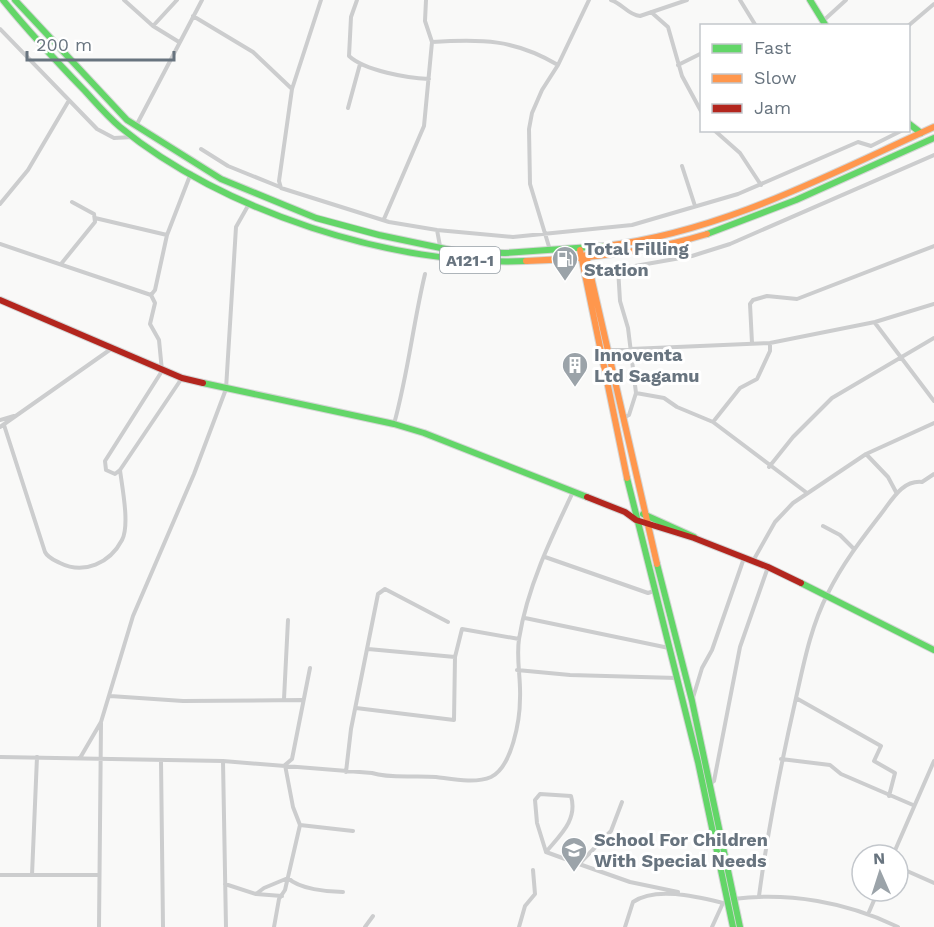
<svg xmlns="http://www.w3.org/2000/svg" width="934" height="927" viewBox="0 0 934 927" font-family="'Work Sans',sans-serif">
	<rect width="100%" height="100%" fill="#f9f9f8"/>
	<g fill="none" stroke-linecap="round" stroke-linejoin="round">
		<g stroke="#d5d6d6" stroke-width="8">
			<path id="fast" d="M3 0C29 32 57 62 85 91 96 103 107 116 120 127 222 211 394 267 526 261
				M15 0 127 120 221 179 316 218 379 235 460 252 505 253 605 246
				M810 0 826 26
				M908 123 921 133
				M707 234 796 200 934 138
				M203 383 394 424 424 433 587 497
				M627 478 698 762 733 927
				M643 514 694 537
				M657 564 692 701 740 927
				M801 583 934 650"/>
		</g>
		<g stroke="#d5d6d6" stroke-width="8">
			<path id="slow" d="M605 246C722 232 828 175 934 127
				M580 250 627 478
				M586 255 657 564
				M526 261C587 259 648 252 707 234"/>
		</g>
		<g stroke="#d5d6d6" stroke-width="8">
			<path id="jam" d="M0 300 182 378 203 383
				M587 497 625 512 636 520 694 538 768 567 801 583"/>
		</g>
		<path stroke="#cccdce" stroke-width="4" d="M124 0 153 26 179 42
			M321 0 292 89 279 181 281 188 389 222 437 230 513 237 632 225 738 194 858 142 871 146 903 130
			M357 0 351 17 349 56C365 71 408 78 429 79
			M611 0C623 4 628 15 640 16L687 0
			M740 0 756 26
			M651 12 668 27 682 76 702 113
			M193 16 253 52 292 89
			M823 21 846 0
			M153 26 177 0
			M908 26 934 4
			M0 29 97 129 114 138 133 137
			M432 42C482 39 514 39 558 65
			M678 65 702 53
			M348 108 360 64
			M136 126 202 0
			M714 130 740 153 761 185
			M201 149 228 166 280 187
			M682 166 695 206
			M0 204 28 170 68 102
			M95 218 167 235
			M384 219 424 126 432 42 425 21 426 0
			M437 230 440 246
			M0 244 151 295 155 290 167 235 191 173
			M550 250 530 184 529 129 532 113 542 90 558 65 589 0
			M61 264 95 222 94 214 72 202
			M589 268 635 266 692 256 730 244 934 155
			M618 268 620 301 628 328 636 393 629 415 623 418
			M151 295 155 303 150 324 159 340 162 371 105 461 106 470 115 474 120 470 182 378
			M875 323 934 401
			M752 343 750 304 753 300 767 296 797 299 934 246
			M607 350 770 343 875 322 934 304
			M636 393 664 398 677 407 713 422 807 493
			M0 420 14 416
			M713 422 740 388 757 379 770 351V343
			M394 424C408 374 413 324 425 274
			M4 425 45 552C48 558 54 560 60 563 84 575 110 563 122 540 130 525 122 487 120 470
			M0 427 111 349
			M866 454 888 477 896 492
			M769 467 793 437 832 398 934 338
			M823 526 840 535 853 548
			M545 557 648 593 654 591
			M753 561 775 522 793 503 866 454 934 423
			M525 618 669 648
			M368 649 455 657 462 629 519 639
			M517 670 570 675 677 678
			M110 696 183 701 302 700
			M796 698 881 746 874 761 895 773 889 796
			M284 699 288 620
			M692 701 702 668 712 650 744 558
			M356 708 454 720 455 657
			M0 757 223 761 372 773C391 779 415 775 436 777 452 779 475 784 491 777 512 767 520 720 520 698 521 678 516 659 519 639 527 588 551 538 573 492
			M80 758 101 722 133 616 194 474 226 389 236 227 249 204
			M781 759 830 765 841 774 913 805
			M161 761 163 927
			M223 761 226 927
			M346 772 351 729 378 594 385 589 448 622
			M710 784 714 781 740 647 768 567
			M540 794 571 796C578 820 560 835 546 852L537 823 535 800Z
			M300 825 353 831
			M546 852 579 864 611 831 622 802
			M893 855 934 761
			M579 864 630 882 678 892
			M898 867 934 883
			M0 875H98
			M32 875 37 757
			M225 884 256 894 282 896
			M256 894 264 888 288 878C299 889 328 892 343 892
			M759 896C768 828 781 764 796 698 804 662 811 626 828 593 843 563 861 540 881 514 892 500 902 480 922 482L934 474
			M733 899C789 892 847 902 898 927
			M869 912 878 891
			M99 927 101 723
			M274 927 279 899 285 890 300 825 293 807 285 765 292 759 310 668
			M365 927 373 916
			M519 927 525 906 535 894 533 870
			M625 927 633 902C656 886 698 897 723 903
			M712 927 723 903"/>
		<use href="#fast" stroke="#63d668" stroke-width="6"/>
		<use href="#slow" stroke="#ff974d" stroke-width="6"/>
		<use href="#jam" stroke="#b3261e" stroke-width="6"/>
	</g>
	<defs>
		<g id="fuel-pin" transform="scale(1.35)"><path d="M0 17L-7.5 6A9.5 9.5 0 1 1 7.5 6Z" fill="#9ba3a9" stroke="#fff"/><path d="M-5.5-6h7V0h2V4h1.3V-2.5L3-4.5l.8-.8L6-3V5H2.5V1h-1V6h-7ZM-4.2-4.7v3.2H.2V-4.7Z" fill="#fff"/></g>
		<g id="building-pin" transform="scale(1.35)"><path d="M0 17L-7.5 6A9.5 9.5 0 1 1 7.5 6Z" fill="#9ba3a9" stroke="#fff"/><path d="M-4-6H4V6H1V3H-1V6H-4ZM-2.5-4.3h1.7v1.8h-1.7ZM.8-4.3h1.7v1.8H.8ZM-2.5-1h1.7V.8h-1.7ZM.8-1h1.7V.8H.8Z" fill="#fff"/></g>
		<g id="school-pin" transform="scale(1.35)"><path d="M0 17L-7.5 6A9.5 9.5 0 1 1 7.5 6Z" fill="#9ba3a9" stroke="#fff"/><path d="M0-5L7-2L0 1L-7-2ZM-4 1L0 2.5L4 1V4Q0 6-4 4Z" fill="#fff"/></g>
	</defs>
	<g fill-rule="evenodd">
		<use href="#fuel-pin" x="565" y="259"/>
		<use href="#building-pin" x="575" y="365"/>
		<use href="#school-pin" x="574" y="850"/>
	</g>
	<g text-anchor="middle" stroke-width="6" stroke-linejoin="round" paint-order="stroke">
		<rect fill="#fff" stroke="#959ea5" stroke-width="1.5" x="440" y="247" width="60" height="26" rx="4.5"/>
		<g font-size="16" font-weight="bold" fill="#68747f">
			<text x="470" y="266">A121-1</text>
		</g>
		<g font-size="18" font-weight="bold" fill="#68747f" stroke="#fff" text-anchor="start">
			<text x="584" y="255">Total Filling<tspan x="584" dy="21">Station</tspan></text>
			<text x="594" y="361">Innoventa<tspan x="594" dy="21">Ltd Sagamu</tspan></text>
			<text x="594" y="846">School For Children<tspan x="594" dy="21">With Special Needs</tspan></text>
		</g>
	</g>
	<rect x="700" y="24" width="210" height="108" fill="#ffffff" stroke="#c3c7cc" stroke-width="1.5"/>
	<rect x="712" y="44" width="30" height="9" fill="#63d668" stroke="#c3c7cc" stroke-width="1.5"/>
	<text x="754" y="54" font-size="18" fill="#68747f">Fast</text>
	<rect x="712" y="74" width="30" height="9" fill="#ff974d" stroke="#c3c7cc" stroke-width="1.5"/>
	<text x="754" y="84" font-size="18" fill="#68747f">Slow</text>
	<rect x="712" y="104" width="30" height="9" fill="#b3261e" stroke="#c3c7cc" stroke-width="1.5"/>
	<text x="754" y="114" font-size="18" fill="#68747f">Jam</text>
	<g transform="translate(880 873) rotate(357)"><circle r="28" fill="#ffffff" stroke="#c3c7cc" stroke-width="1.5"/>
	<path d="M0-4.5L10 22L0 15L-10 22Z" fill="#9ba3a9"/>
	<text y="-9" font-size="16" font-weight="bold" text-anchor="middle" fill="#68747f">N</text>
	</g>
	<path d="M27 51v9h147v-9" fill="none" stroke="#68747f" stroke-width="3"/>
	<text x="36" y="51" font-size="18" fill="#68747f" stroke="#ffffff" stroke-width="4.5" paint-order="stroke">200 m</text>
</svg>
